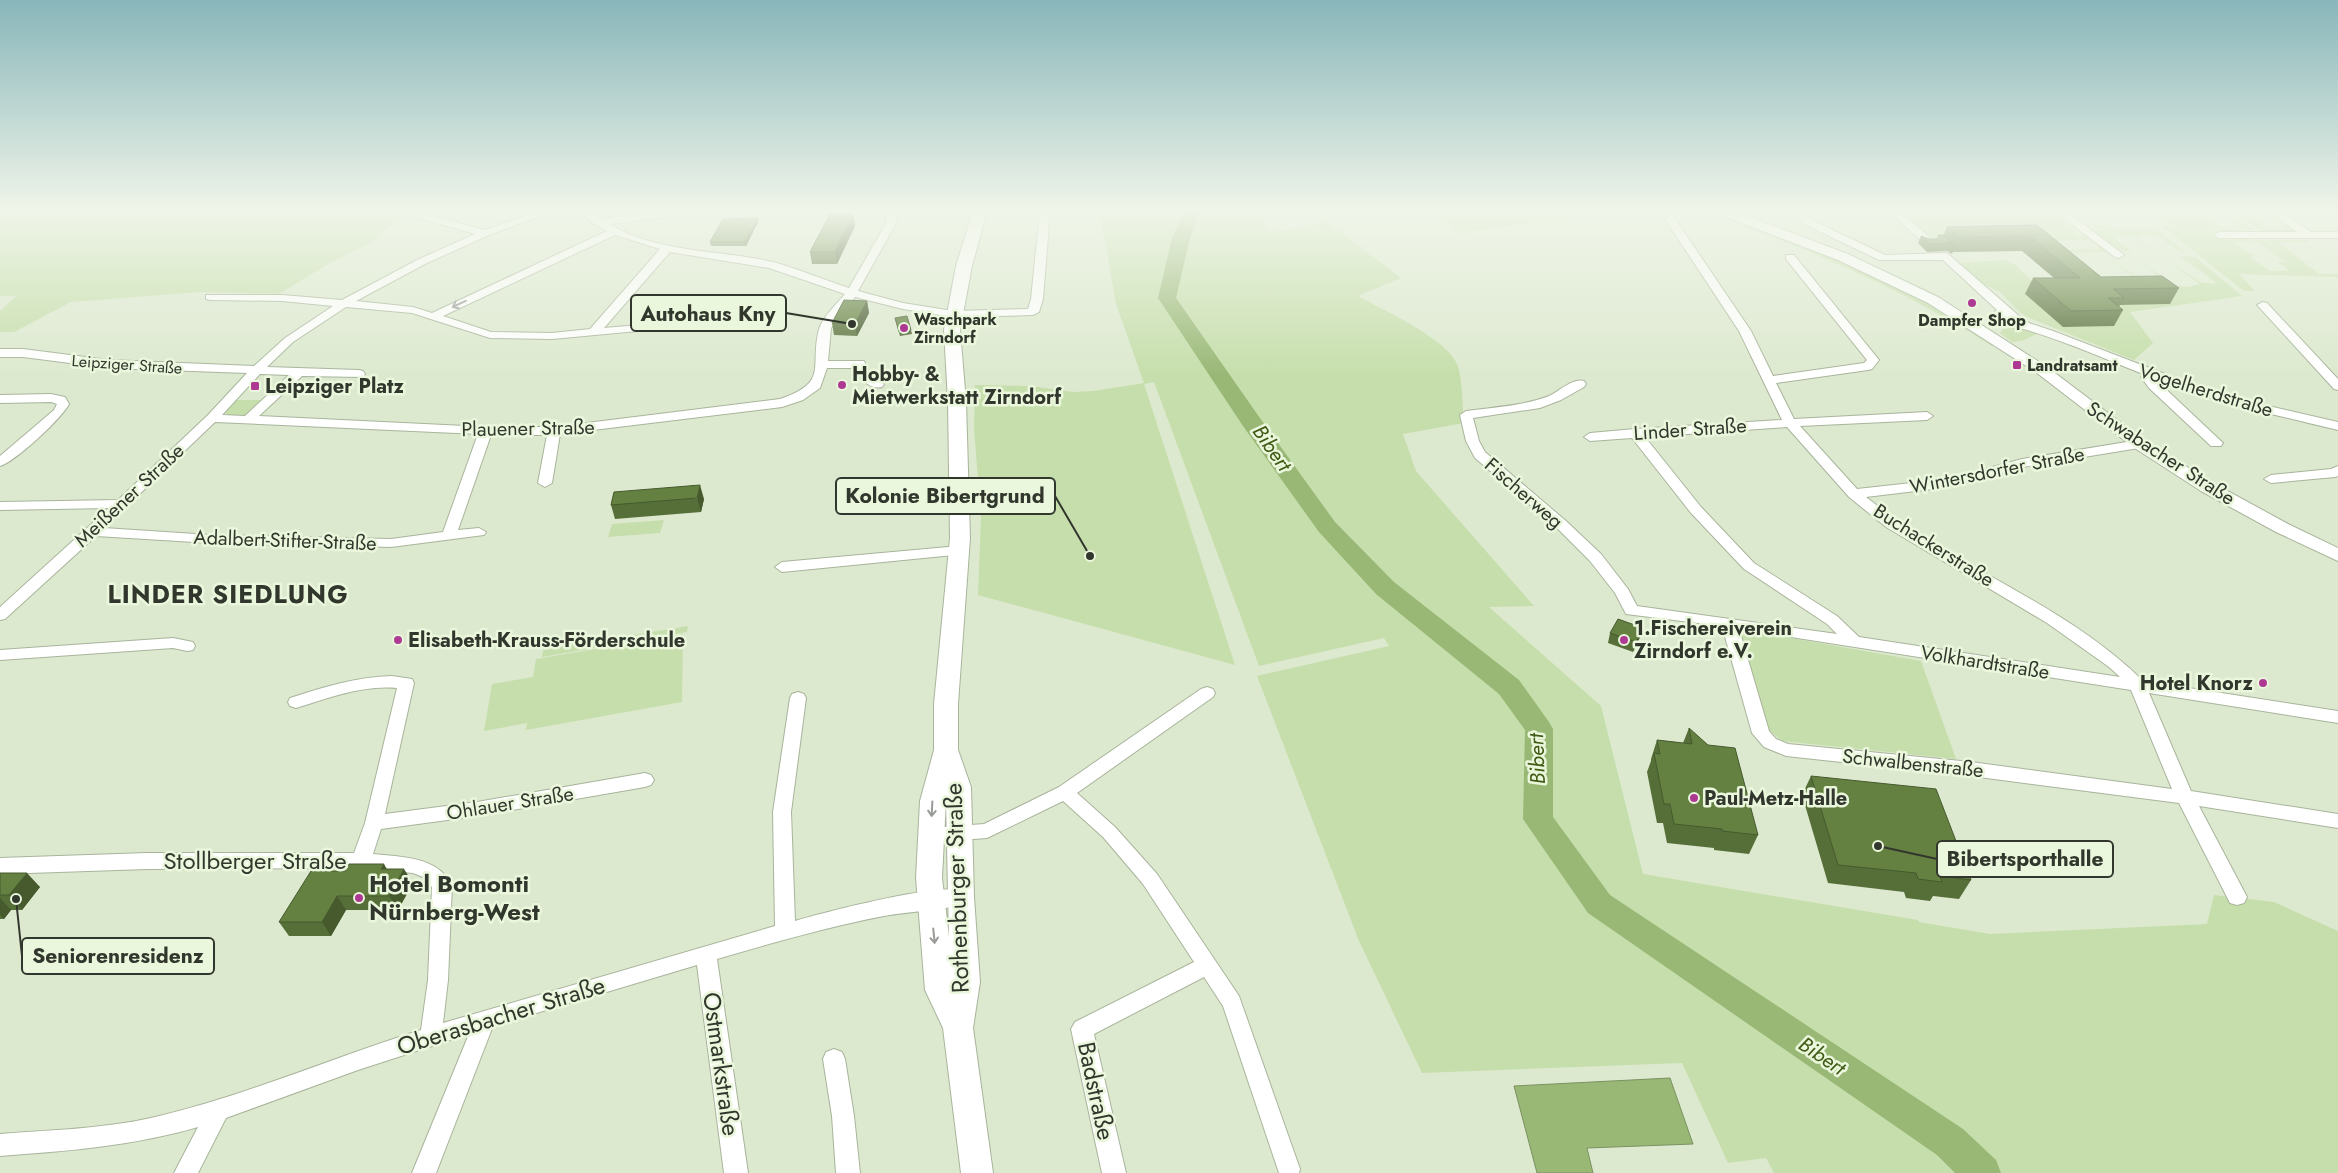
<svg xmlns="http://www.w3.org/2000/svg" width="2338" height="1173" viewBox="0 0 2338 1173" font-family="Jost,sans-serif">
	<rect width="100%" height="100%" fill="#dde9cf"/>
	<path fill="#c6deab" d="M0 211H408L370 243 330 263 279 294 200 292 71 302 14 332H0V311L16 296H0Z
		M1100 211H1254L1271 232 1327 222 1401 278 1358 296C1383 310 1443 337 1456 362 1463 375 1462 407 1464 423L1403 434 1416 471 1534 606 1489 607 1601 706 1643 874 1918 920 1919 922 1990 934 2207 924 2214 895 2274 902 2338 931V1173H1774L1766 1158 1728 1163 1682 1063 1422 1073 1359 941 1257 676 1389 646 1384 638 1259 666 1154 382 1144 384 1235 665 978 595 981 517 974 429 975 385 1030 386 1073 392 1094 391 1144 383 1116 304Z
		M1436 211H1606L1460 233Z
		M1704 211H1713C1775 235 1837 257 1897 287 1932 304 1964 325 1996 345L1992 346C1902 288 1804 248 1704 211Z
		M1902 211H2051L2077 232H2073L2074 233 2088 237 2107 252 2045 253 2041 250 2101 249 2089 240 1936 242Z
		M2155 211H2204L2210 215 2206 216 2225 229H2241L2231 220H2239L2254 230 2213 231 2226 240 2248 238 2262 247 2252 242H2234L2254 256 2250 257 2270 271H2290L2278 262H2286L2254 240H2264L2289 256 2265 240H2308L2310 242H2278L2319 274H2338V277L2239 274 2255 291H2244L2162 226H2171Z
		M2232 211H2243L2267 229H2287L2273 220H2278L2298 233 2289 231 2264 233Z
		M2108 225 2114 229H2157L2185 252C2173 252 2168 240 2158 237 2150 234 2142 236 2135 237L2156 251 2133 237H2112L2132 251 2120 250 2093 231H2100L2093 226Z
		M2179 256 2195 257 2242 296 2130 312 2153 343 2134 360 2027 317 2019 312 2000 292 1979 282 1957 263 2006 260 2019 267H2017L2040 288 2026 295 2063 327 2113 326 2105 305 2169 304 2111 259 2153 289 2174 288 2135 258 2173 285 2189 287 2200 284 2164 258 2200 282 2216 284C2206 272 2192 266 2179 256Z
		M2014 328 2039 333 2024 340 2012 342 2000 333 2003 329Z
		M236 400H263L248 415H228L224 412Z
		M664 520 660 533 608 537 612 524Z
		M688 626 687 632 542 657 543 650Z
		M1751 631 1921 661 1956 759 1782 741 1767 728 1740 636Z
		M683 634 682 702 526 730 527 723 484 731 492 684 533 677 536 659Z"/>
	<path fill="#99b876" stroke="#7a9160" d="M1670 1078 1693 1144 1587 1148 1593 1173H1537L1514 1086Z"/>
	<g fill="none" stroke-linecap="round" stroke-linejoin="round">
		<path fill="#99b876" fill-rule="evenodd" d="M1184 211H1200L1190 238 1176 298 1262 421 1335 522 1394 582 1519 680 1549 722 1553 729V817L1610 895 1963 1129 1996 1160 2001 1173H1955L1937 1155 1588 913 1523 819 1525 730 1499 694 1376 594 1319 532 1243 426 1158 298 1172 238Z"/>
		<g stroke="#a8b49b" stroke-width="2">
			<path id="minor" d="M539 211H554L489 235 425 264 356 301 413 307 432 313 607 231 594 224 579 211H591L602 219 663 211H694L689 214 610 224C654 253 723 250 773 262 799 269 824 280 849 288L885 225 889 211H899L895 225 858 291 903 303 953 311 1028 309 1031 299 1040 211H1050L1043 299 1039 312 1033 315 953 317 903 309 855 297 831 328 828 361H864L871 375 884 384 882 387C869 390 860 378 856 368H827L820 388 803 400 782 407 560 434 552 483 545 487 538 483 547 435H491L458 530 479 528 486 532 484 535 391 547 211 543 96 536 5 619 0 620V607L109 508 0 510V502L118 500 208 415 247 373 109 368 23 357H0V349H23L109 360 254 366 285 338 333 306 282 301 210 300 206 299V295H282L342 300 417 260 475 234 415 217V213L419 212 485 230ZM615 235 660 249 590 329 552 333 491 332 443 316ZM670 252 769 268 845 294C837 304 823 316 819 329 809 367 830 382 780 399L554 427H486L259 416 302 376 363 377 365 374 363 371 359 370 267 367 293 342 346 307 412 313 490 338 552 339 713 324 715 322 709 319 604 328ZM260 374 289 375 245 416 222 415ZM215 422 478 434 443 532 391 539 211 535 104 528Z
				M1791 211H1802L1810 219 1885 255 1947 253 2026 322 2053 331 2191 384 2247 401 2338 422V430C2276 415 2214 402 2154 378L2223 443 2221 446H2211L2149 388 2141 377 2143 374C2105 359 2067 342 2027 330 2014 326 1999 330 1988 318L1997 310 1943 260H1879L1802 223Z
				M1888 211H1899L1934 241V245H1926Z
				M2054 211H2066L2124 255 2119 258 2115 257Z
				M2269 211H2281L2311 232H2338V238H2219L2214 235 2219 232H2297Z
				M1670 216 1674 217 1751 331 1773 376 1864 363 1867 360 1786 259V255H1794L1879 360 1872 369 1868 370 1776 383 1794 419 1927 412 1933 416 1927 420 1800 426 1857 489 1948 479 2022 459 2139 440 2144 441 2146 444 2139 448 2023 467 1949 487 1866 497C1952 566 2063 602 2143 681L2338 711V723L2149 693 2191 791 2338 814V828L2199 806 2247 897 2244 903 2237 905 2230 903 2179 803 1971 776 1786 756 1764 747 1752 733 1722 626 1626 614 1615 593 1590 561 1556 527 1475 458 1466 441 1460 415 1466 411C1494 407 1523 406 1549 396 1560 391 1572 378 1584 381L1586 384 1584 387 1561 400 1540 408 1473 418 1479 441 1485 452 1566 521 1601 554 1628 589 1637 606 1837 634 1827 624 1744 569 1691 513 1632 438 1590 441 1584 437 1590 433 1635 429 1782 420 1739 331 1665 219ZM1787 427 1849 497 1886 527 2047 623 2109 667 2120 677 1859 637 1837 616 1754 563 1701 507 1645 437ZM1739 629 2131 690 2172 789 1971 762 1788 744 1776 739 1769 731Z
				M2263 302 2267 303 2338 379V390L2334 389 2259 307 2257 305Z
				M51 394 65 397 69 404C62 418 15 462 0 466V456L54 410 57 404 51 402 0 403V395Z
				M2338 466V476L2335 477 2271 483 2264 479 2271 475 2331 469Z
				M959 546 966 551 964 554 782 572 775 567 782 562Z
				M173 638 193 642 195 646 193 650 187 651 173 648 0 660V650Z
				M392 676 412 679 414 683 385 814 477 802 645 773 651 775 654 780 651 785 645 787 477 816 381 829 373 854C401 857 437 856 452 885L448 980 443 1023 775 926 773 812 790 698 792 694 798 692 804 694 806 698 791 812 795 921C826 912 940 882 967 891L970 897 967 903C941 911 911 911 884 916 827 927 772 943 717 959L748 1173H724L697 965 493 1026 436 1173H412L469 1034 358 1070 226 1118 198 1173H174L198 1127C133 1146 67 1151 0 1156V1134C50 1130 101 1129 151 1118 243 1097 331 1058 421 1030L428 980 432 887 423 877 413 873 361 868 147 869 0 874V858L147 853H354L365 823 397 688C362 685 329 698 296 708L290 706 288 702 290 698C324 687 356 677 392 676Z
				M1207 687 1213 689 1215 693 1213 697 1077 793 1115 827 1157 874 1239 996 1300 1169 1299 1173H1279L1223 1006 1204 977 1094 1034 1126 1173H1102L1071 1029 1075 1022 1194 962 1143 884 1103 837 1063 801 987 838 932 842 925 840 923 835 925 830 932 828 984 824 1059 787 1201 689Z
				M834 1049 842 1052 845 1059 854 1116 860 1173H836L832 1116 823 1059 826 1052Z"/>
		</g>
		<g stroke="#a8b49b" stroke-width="2">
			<path id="tertiary" d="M1716 211H1734L1848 254 1938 297 2047 367 2145 441 2213 483 2288 524 2338 548V561L2276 532 2201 491 2133 447 2037 373 1928 303 1838 260 1718 214Z"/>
		</g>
		<g stroke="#a8b49b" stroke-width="2">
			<path id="secondary" d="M973 211H987L972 266 960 330 966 402 970 538 958 704V750L971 787 974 897 980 982 973 1028 993 1173H961L943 1028 925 990 916 878 920 801 934 750V704L950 538 948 402 944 330 956 266ZM946 800 949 937 942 878Z"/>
		</g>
		<use href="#minor" fill="#fff" fill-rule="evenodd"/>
		<use href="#tertiary" fill="#fff" fill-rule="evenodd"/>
		<use href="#secondary" fill="#fff" fill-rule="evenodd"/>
	</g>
	<path fill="#566f38" d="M853 214 855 226 837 264H812L810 252Z
		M758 218V222L746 246H711L710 242Z
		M2037 225 2101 277 2179 288 2170 304 2120 305 2119 307 2123 310 2114 326 2063 327 2025 294 2033 278H2054L2022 251 1953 252 1952 254 1947 251 1927 252 1918 243 1921 236 1929 239H1937L1943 236 1947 227Z
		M867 301 869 313 857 336 834 335 832 323Z
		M614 492 704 499 701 512 615 519 611 505Z
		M1643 628 1640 637 1633 652 1608 643 1610 633Z
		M1689 728 1758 835 1749 854 1714 850V848L1667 843 1663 823H1657L1647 772 1651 761V759L1657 740 1683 743Z
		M1811 776 1971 880 1959 899 1933 896 1930 901 1906 898 1904 892 1828 883 1802 795Z
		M387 869 413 883 398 910H346L331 936H289L279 922 345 871Z
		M0 873 40 887 22 910H11L4 919H0Z"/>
	<path fill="#465a2e" d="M853 214 855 226 837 264 835 252Z
		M758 218V222L746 246 745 242Z
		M867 301 869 313 857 336 855 324Z
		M911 330 912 334 900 336 899 332Z
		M700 485 704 499 701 512 697 498Z
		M1643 628 1640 637 1633 652 1636 642Z
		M384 864 392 878 381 869Z
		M404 869 413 883 398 910 389 896Z
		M27 873 40 887 22 910 9 895Z
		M337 896 346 910 331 936 322 922Z
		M0 898 11 910 4 919 0 915Z"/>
	<path fill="#648141" stroke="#465a2e" d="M830 214H853L835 252H810Z
		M758 218 745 242H710L723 219Z
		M2037 225 2101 277 2162 276 2179 288 2113 289 2124 298H2108L2123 310 2071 311 2033 278H2080L2029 236 1959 237 1947 227Z
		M1939 235H1943L1955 247 1950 243 1930 244 1921 236 1929 239H1937Z
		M844 300 867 301 855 324 832 323Z
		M907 316 911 330 899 332 895 318Z
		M700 485 697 498 611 505 614 492Z
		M1618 619 1643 628 1636 642 1610 633Z
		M1689 728 1708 745 1735 748 1758 835 1722 831V829L1674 824 1670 804H1664L1654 753 1660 754 1657 740 1692 744Z
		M1811 776 1936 789 1971 880 1940 876 1942 882 1918 879 1916 873 1838 865Z
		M349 864H384L381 869H404L389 896H337L322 922H279L311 871H345Z
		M0 873H27L9 895H0Z"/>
	<defs><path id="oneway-shaft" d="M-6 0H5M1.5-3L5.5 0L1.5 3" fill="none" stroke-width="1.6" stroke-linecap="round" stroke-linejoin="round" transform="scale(1.25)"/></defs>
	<g stroke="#989b96">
		<use href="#oneway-shaft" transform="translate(459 304) rotate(155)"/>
		<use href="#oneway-shaft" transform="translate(932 809) rotate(93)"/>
		<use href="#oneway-shaft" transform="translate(934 936) rotate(84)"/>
	</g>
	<linearGradient id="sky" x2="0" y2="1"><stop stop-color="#88b6ba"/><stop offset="0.56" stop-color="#f0f5e9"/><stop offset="1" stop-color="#f0f5e9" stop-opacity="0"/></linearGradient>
	<rect width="2338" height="375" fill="url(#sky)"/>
	<g fill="#ae3992" stroke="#eaf7dc" stroke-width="2">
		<circle cx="1972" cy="303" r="5"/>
		<circle cx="904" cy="328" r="5"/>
		<rect x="2012" y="360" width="10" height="10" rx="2.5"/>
		<circle cx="842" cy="385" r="5"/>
		<rect x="250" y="381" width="10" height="10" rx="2.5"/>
		<circle cx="398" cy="640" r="5"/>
		<circle cx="1624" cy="640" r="5"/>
		<circle cx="2263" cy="683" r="5"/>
		<circle cx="1694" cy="798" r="5"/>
		<circle cx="359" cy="898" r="5"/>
	</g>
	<g text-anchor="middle" stroke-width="5" stroke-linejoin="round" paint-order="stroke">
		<g font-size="16" font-weight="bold" fill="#32372d" stroke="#eaf7dc" text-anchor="start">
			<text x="914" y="325">Waschpark<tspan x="914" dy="18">Zirndorf</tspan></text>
			<text x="1972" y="326" text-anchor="middle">Dampfer Shop</text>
			<text x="2027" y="371">Landratsamt</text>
		</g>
		<g font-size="16" fill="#32372d" stroke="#eaf7dc">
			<text transform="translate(127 364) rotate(4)" y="6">Leipziger Straße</text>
		</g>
		<g font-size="20" font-weight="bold" fill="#32372d" stroke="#eaf7dc" text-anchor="start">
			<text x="852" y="381">Hobby- &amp;<tspan x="852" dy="23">Mietwerkstatt Zirndorf</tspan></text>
			<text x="265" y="393">Leipziger Platz</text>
			<text x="1634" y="635">1.Fischereiverein<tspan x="1634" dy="23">Zirndorf e.V.</tspan></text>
			<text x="408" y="647">Elisabeth-Krauss-Förderschule</text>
			<text x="2253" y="690" text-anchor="end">Hotel Knorz</text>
			<text x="1704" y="805">Paul-Metz-Halle</text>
		</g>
		<g font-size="20" fill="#32372d" stroke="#eaf7dc">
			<text transform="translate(2206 390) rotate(17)" y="7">Vogelherdstraße</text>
			<text transform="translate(528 428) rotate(-1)" y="7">Plauener Straße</text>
			<text transform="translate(1690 429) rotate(-4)" y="7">Linder Straße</text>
			<text transform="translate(2161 453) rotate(33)" y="7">Schwabacher Straße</text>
			<text transform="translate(1997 470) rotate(-11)" y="7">Wintersdorfer Straße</text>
			<text transform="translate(1524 493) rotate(41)" y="7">Fischerweg</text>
			<text transform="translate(129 495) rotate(-43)" y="7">Meißener Straße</text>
			<text transform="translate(285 540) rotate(2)" y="7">Adalbert-Stifter-Straße</text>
			<text transform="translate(1934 545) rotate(32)" y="7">Buchackerstraße</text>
			<text transform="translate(1985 662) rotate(9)" y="7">Volkhardtstraße</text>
			<text transform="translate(1913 763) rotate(6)" y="7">Schwalbenstraße</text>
			<text transform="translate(510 803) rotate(-9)" y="7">Ohlauer Straße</text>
		</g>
		<g font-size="21" font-style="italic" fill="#405b15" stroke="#eaf7dc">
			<text transform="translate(1272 448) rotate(55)" y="7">Bibert</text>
			<text transform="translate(1537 759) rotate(-92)" y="7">Bibert</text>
			<text transform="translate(1822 1056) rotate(34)" y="7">Bibert</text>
		</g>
		<g font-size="24" fill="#32372d" stroke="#eaf7dc">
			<text x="255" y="869">Stollberger Straße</text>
			<text transform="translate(957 888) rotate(-92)" y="8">Rothenburger Straße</text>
			<text transform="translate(501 1016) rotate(-17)" y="8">Oberasbacher Straße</text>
			<text transform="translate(721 1064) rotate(82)" y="8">Ostmarkstraße</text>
			<text transform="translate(1096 1091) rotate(78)" y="8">Badstraße</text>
		</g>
		<g font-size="24" font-weight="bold" fill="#32372d" stroke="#eaf7dc" text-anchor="start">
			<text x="369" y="892">Hotel Bomonti<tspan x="369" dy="28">Nürnberg-West</tspan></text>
		</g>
		<g font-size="25" font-weight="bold" letter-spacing="1" fill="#32372d" stroke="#eaf7dc">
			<text x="228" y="603">LINDER SIEDLUNG</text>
		</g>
	</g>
	<path fill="none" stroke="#32372d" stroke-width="2" d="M852 324L786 313M1090 556L1055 496M1878 846L1937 859M16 899L22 956"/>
	<g fill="#32372d" stroke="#eaf7dc" stroke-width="2">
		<circle cx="852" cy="324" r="5"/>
		<circle cx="1090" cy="556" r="5"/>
		<circle cx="1878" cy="846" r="5"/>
		<circle cx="16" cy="899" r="5"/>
	</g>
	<g fill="#eaf7dc" stroke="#32372d" stroke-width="2">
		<rect x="631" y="295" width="155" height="36" rx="5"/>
		<rect x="836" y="478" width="219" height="36" rx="5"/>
		<rect x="1937" y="841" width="176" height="36" rx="5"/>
		<rect x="22" y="938" width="192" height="36" rx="5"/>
	</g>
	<g font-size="21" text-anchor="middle" font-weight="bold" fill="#32372d">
		<text x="708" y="321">Autohaus Kny</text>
		<text x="945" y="503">Kolonie Bibertgrund</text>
		<text x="2025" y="866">Bibertsporthalle</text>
		<text x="118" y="963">Seniorenresidenz</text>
	</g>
</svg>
